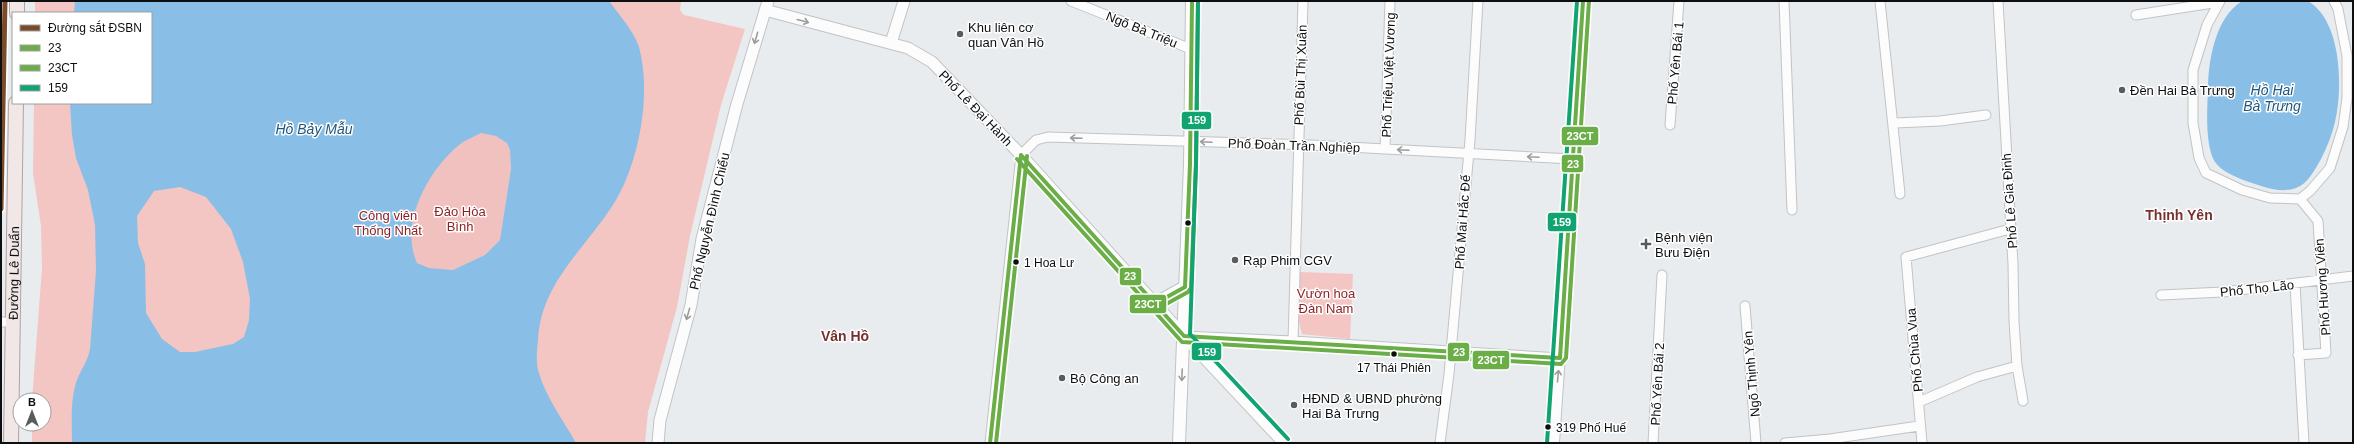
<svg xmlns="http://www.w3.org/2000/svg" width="2354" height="444" viewBox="0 0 2354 444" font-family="Helvetica,sans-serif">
	<rect width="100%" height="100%" fill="#e9ecee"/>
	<path fill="#f3c5c3" d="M35 1H681L680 10 684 15 745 29 721 105 690 236 677 307 648 412 645 443H32V424H44V400H32L42 268 41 226 33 173 34 103H151V13H35Z
		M1300 272 1353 274 1350 339 1302 334 1299 322Z"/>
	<path fill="#f1c1bf" d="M481 133 496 136 507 143 510 150 511 169 500 240 485 255 453 270 429 268 417 263C399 222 428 172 459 146 465 140 474 137 481 133Z"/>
	<path fill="#89bfe6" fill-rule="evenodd" d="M75 1H609C618 13 635 33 639 47 652 94 639 164 613 205 584 250 541 283 538 340 537 349 536 361 538 370 545 396 563 420 576 443H72C72 423 70 399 77 380 81 369 88 361 90 349L96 271 95 225 88 190 76 158 72 135 70 103H151V13H74ZM481 133 496 136 507 143 510 150 511 169 500 240 485 255 453 270 429 268 417 263C399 223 428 171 459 145 465 140 474 137 481 133ZM180 187 206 197 231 229 243 262 250 299 249 320 244 337 233 344 195 352H180L162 339 146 313 145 264 138 243 137 216 154 191Z
		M2242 1H2308C2342 21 2343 88 2335 122 2332 135 2327 147 2321 159 2315 169 2308 184 2296 188 2279 194 2262 186 2246 181 2236 177 2222 172 2215 162 2205 147 2207 109 2208 91 2208 61 2215 18 2242 1Z"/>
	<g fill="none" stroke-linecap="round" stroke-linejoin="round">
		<g stroke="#c1c3c5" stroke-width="11">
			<path id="minor" d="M1071 1 1191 49
				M1784 1 1792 210
				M1880 1 1900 194
				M1998 1 2013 264 2014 321 2017 366 2023 401
				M2220 1 2207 25 2193 70V123L2199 158 2206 173 2242 190 2270 198 2300 199 2310 191 2330 168 2343 127 2347 98V56L2338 9 2334 1
				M2136 15 2219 2
				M1895 123 1940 121 1986 115
				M1670 125 1679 1
				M1385 149 1390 1
				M2295 284 2304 443
				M2161 295 2223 292 2353 276
				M1745 306 1756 443
				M1 322H14
				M1184 336 1293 341 1560 358
				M1293 341 1303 1
				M2298 355 2326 353 2318 221 2300 199
				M1919 402 1977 377 2017 366
				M990 443 1021 155 1036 140 1048 137 1311 145 1572 159
				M1440 443 1449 374 1470 140 1478 1
				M1653 443 1662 275
				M1785 443 1830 439 1919 426
				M1922 443 1906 257 2010 229"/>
		</g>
		<g stroke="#c1c3c5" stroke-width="13">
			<path id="tertiary" d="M765 10 908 48 932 62 1021 155 1184 336 1284 443
				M891 43 904 1
				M658 443 660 420 691 305 702 239 737 104 768 1"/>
		</g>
		<g stroke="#c1c3c5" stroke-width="14">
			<path id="secondary" d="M1156 303 1185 287
				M1179 443 1190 164 1192 1
				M1553 443 1583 1"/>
		</g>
		<g stroke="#b2a2a3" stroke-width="16">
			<g id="primary">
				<path d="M17 13V1"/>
				<path id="s1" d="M11 443 16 103"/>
			</g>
		</g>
		<use href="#minor" stroke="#fcfcfc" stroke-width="9"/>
		<use href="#tertiary" stroke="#fcfcfc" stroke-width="11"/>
		<use href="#secondary" stroke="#fcfcfc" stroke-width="12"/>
		<use href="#primary" stroke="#f1e7e6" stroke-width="14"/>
		<g stroke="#fff" stroke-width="7">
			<path id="bus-1" d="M1021 155 1184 336 1560 358 1583 1
				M1156 303 1185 287 1190 164 1192 1
				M990 443 1021 155"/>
		</g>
		<g stroke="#fff" stroke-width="7">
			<path id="bus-2" d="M1017 159 1182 342 1561 364 1566 358 1589 1
				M1159 308 1188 292 1191 288 1196 164 1198 1
				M996 443 1027 156"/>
		</g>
		<g stroke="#fff" stroke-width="7">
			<path id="bus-3" d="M1198 1 1196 164 1190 334 1288 439
				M1547 443 1577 1"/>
		</g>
		<use href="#bus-1" stroke="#6bae47" stroke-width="4"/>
		<use href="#bus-2" stroke="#6bae47" stroke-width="4"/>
		<use href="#bus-3" stroke="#11a471" stroke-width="4"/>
		<g stroke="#fff" stroke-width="8">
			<path id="rail-1" d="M1 209 5 1"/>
		</g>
		<use href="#rail-1" stroke="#7a4b2a" stroke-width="5"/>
	</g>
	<defs><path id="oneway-shaft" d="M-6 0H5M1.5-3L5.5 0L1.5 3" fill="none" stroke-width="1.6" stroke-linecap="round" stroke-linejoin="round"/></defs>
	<g stroke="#9c9d9e">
		<use href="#oneway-shaft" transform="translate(803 21) rotate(15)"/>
		<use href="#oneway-shaft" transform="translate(756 38) rotate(106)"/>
		<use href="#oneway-shaft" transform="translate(1076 138) rotate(-178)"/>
		<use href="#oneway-shaft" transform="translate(1206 142) rotate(-177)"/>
		<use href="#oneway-shaft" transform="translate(1403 150) rotate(-177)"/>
		<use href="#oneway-shaft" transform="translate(1533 157) rotate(-177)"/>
		<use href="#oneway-shaft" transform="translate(688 314) rotate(106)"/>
		<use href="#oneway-shaft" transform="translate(1182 375) rotate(92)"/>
		<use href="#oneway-shaft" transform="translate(1558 376) rotate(-85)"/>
	</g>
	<g fill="#595c5e" stroke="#fff" stroke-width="1.5">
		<circle cx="960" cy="34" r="4"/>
		<circle cx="2122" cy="90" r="4"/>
		<path d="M1644 238h4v4h4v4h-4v4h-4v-4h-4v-4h4z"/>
		<circle cx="1235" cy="260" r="4"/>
		<circle cx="1062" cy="378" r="4"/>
		<circle cx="1294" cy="405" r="4"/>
	</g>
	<g fill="#0c0e10" stroke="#fff" stroke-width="1.5">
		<circle cx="1188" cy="223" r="3.5"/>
		<circle cx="1016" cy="262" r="3.5"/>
		<circle cx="1394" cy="354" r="3.5"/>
		<circle cx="1548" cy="427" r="3.5"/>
	</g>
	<g text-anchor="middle" stroke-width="3" stroke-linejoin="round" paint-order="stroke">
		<g font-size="12" fill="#0c0e10" stroke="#fff" text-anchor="start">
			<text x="1024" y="267">1 Hoa Lư</text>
			<text x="1394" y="372" text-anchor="middle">17 Thái Phiên</text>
			<text x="1556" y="432">319 Phố Huế</text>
		</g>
		<g font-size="13" fill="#0c0e10" stroke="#fff" text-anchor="start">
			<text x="968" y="32">Khu liên cơ<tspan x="968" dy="15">quan Vân Hồ</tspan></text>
			<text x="2130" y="95">Đền Hai Bà Trưng</text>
			<text x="1655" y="242">Bệnh viện<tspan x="1655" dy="15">Bưu Điện</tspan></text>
			<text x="1243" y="265">Rạp Phim CGV</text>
			<text x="1070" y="383">Bộ Công an</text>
			<text x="1302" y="403">HĐND &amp; UBND phường<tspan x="1302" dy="15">Hai Bà Trưng</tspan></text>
		</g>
		<g font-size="13" fill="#0c0e10" stroke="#fff">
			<text transform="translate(1142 29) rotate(22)" y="5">Ngõ Bà Triệu</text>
			<text transform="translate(1675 63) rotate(-85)" y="5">Phố Yên Bái 1</text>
			<text transform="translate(1300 75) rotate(-88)" y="5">Phố Bùi Thị Xuân</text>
			<text transform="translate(1388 75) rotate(-88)" y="5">Phố Triệu Việt Vương</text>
			<text transform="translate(976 108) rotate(46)" y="5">Phố Lê Đại Hành</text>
			<text transform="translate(1294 145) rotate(2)" y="5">Phố Đoàn Trần Nghiệp</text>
			<text transform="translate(2009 201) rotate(-94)" y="5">Phố Lê Gia Đỉnh</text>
			<text transform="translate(709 221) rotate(-77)" y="5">Phố Nguyễn Đình Chiểu</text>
			<text transform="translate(1462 222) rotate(-86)" y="5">Phố Mai Hắc Đế</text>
			<text dy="5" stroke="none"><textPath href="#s1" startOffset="170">Đường Lê Duẩn</textPath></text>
			<text transform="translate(2322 287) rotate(-94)" y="5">Phố Hương Viên</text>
			<text transform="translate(2257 288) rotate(-6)" y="5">Phố Thọ Lão</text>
			<text transform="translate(1914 350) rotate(-95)" y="5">Phố Chùa Vua</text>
			<text transform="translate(1751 374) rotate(-95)" y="5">Ngõ Thịnh Yên</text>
			<text transform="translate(1657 384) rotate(-87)" y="5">Phố Yên Bái 2</text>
		</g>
		<g font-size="13" fill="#8b2227" stroke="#fff">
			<text x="460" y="216">Đảo Hòa<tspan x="460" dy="15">Bình</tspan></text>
			<text x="388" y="220">Công viên<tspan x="388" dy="15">Thống Nhất</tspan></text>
			<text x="1326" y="298">Vườn hoa<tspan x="1326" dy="15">Đàn Nam</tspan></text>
		</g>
		<g font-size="14" font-style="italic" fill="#1f567b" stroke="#fff">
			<text x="2272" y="95">Hồ Hai<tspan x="2272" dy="16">Bà Trưng</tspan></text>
			<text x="314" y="134">Hồ Bảy Mẫu</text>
		</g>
		<g font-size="14" font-weight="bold" fill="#77302f" stroke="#fff">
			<text x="2179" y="220">Thịnh Yên</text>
			<text x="845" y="341">Vân Hồ</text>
		</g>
	</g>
	<g stroke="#fff" stroke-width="1.5">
		<rect x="1181" y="111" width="31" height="19" rx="4" fill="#11a471"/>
		<rect x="1561" y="126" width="38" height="20" rx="4" fill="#6bae47"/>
		<rect x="1561" y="154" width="23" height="19" rx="4" fill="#6bae47"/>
		<rect x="1547" y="212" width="30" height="20" rx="4" fill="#11a471"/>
		<rect x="1119" y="267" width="23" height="19" rx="4" fill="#6bae47"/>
		<rect x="1129" y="294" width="38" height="20" rx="4" fill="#6bae47"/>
		<rect x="1191" y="342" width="31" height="19" rx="4" fill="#11a471"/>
		<rect x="1447" y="342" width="23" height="20" rx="4" fill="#6bae47"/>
		<rect x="1472" y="350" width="38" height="20" rx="4" fill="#6bae47"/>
	</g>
	<g font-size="11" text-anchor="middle" font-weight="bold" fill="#fff">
		<text x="1197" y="124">159</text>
		<text x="1580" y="140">23CT</text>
		<text x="1573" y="168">23</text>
		<text x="1562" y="226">159</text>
		<text x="1130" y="280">23</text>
		<text x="1148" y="308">23CT</text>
		<text x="1207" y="356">159</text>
		<text x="1459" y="356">23</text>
		<text x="1491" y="364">23CT</text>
	</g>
	<rect width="2354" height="444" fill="none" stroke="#0c0e10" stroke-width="4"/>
	<rect x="12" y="12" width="140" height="92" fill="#ffffff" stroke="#9e9f9f"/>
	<rect x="20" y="25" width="20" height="6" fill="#7a4b2a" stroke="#9e9f9f"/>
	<text x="48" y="32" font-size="12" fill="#0c0e10">Đường sắt ĐSBN</text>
	<rect x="20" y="45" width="20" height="6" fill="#6bae47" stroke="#9e9f9f"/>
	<text x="48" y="52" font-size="12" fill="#0c0e10">23</text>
	<rect x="20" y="65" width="20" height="6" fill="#6bae47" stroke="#9e9f9f"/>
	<text x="48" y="72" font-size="12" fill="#0c0e10">23CT</text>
	<rect x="20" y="85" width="20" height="6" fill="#11a471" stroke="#9e9f9f"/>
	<text x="48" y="92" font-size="12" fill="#0c0e10">159</text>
	<g transform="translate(32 412)"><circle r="19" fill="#ffffff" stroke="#9e9f9f"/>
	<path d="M0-3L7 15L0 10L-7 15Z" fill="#595c5e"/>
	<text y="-6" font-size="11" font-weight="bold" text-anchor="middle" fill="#0c0e10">B</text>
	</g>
</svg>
